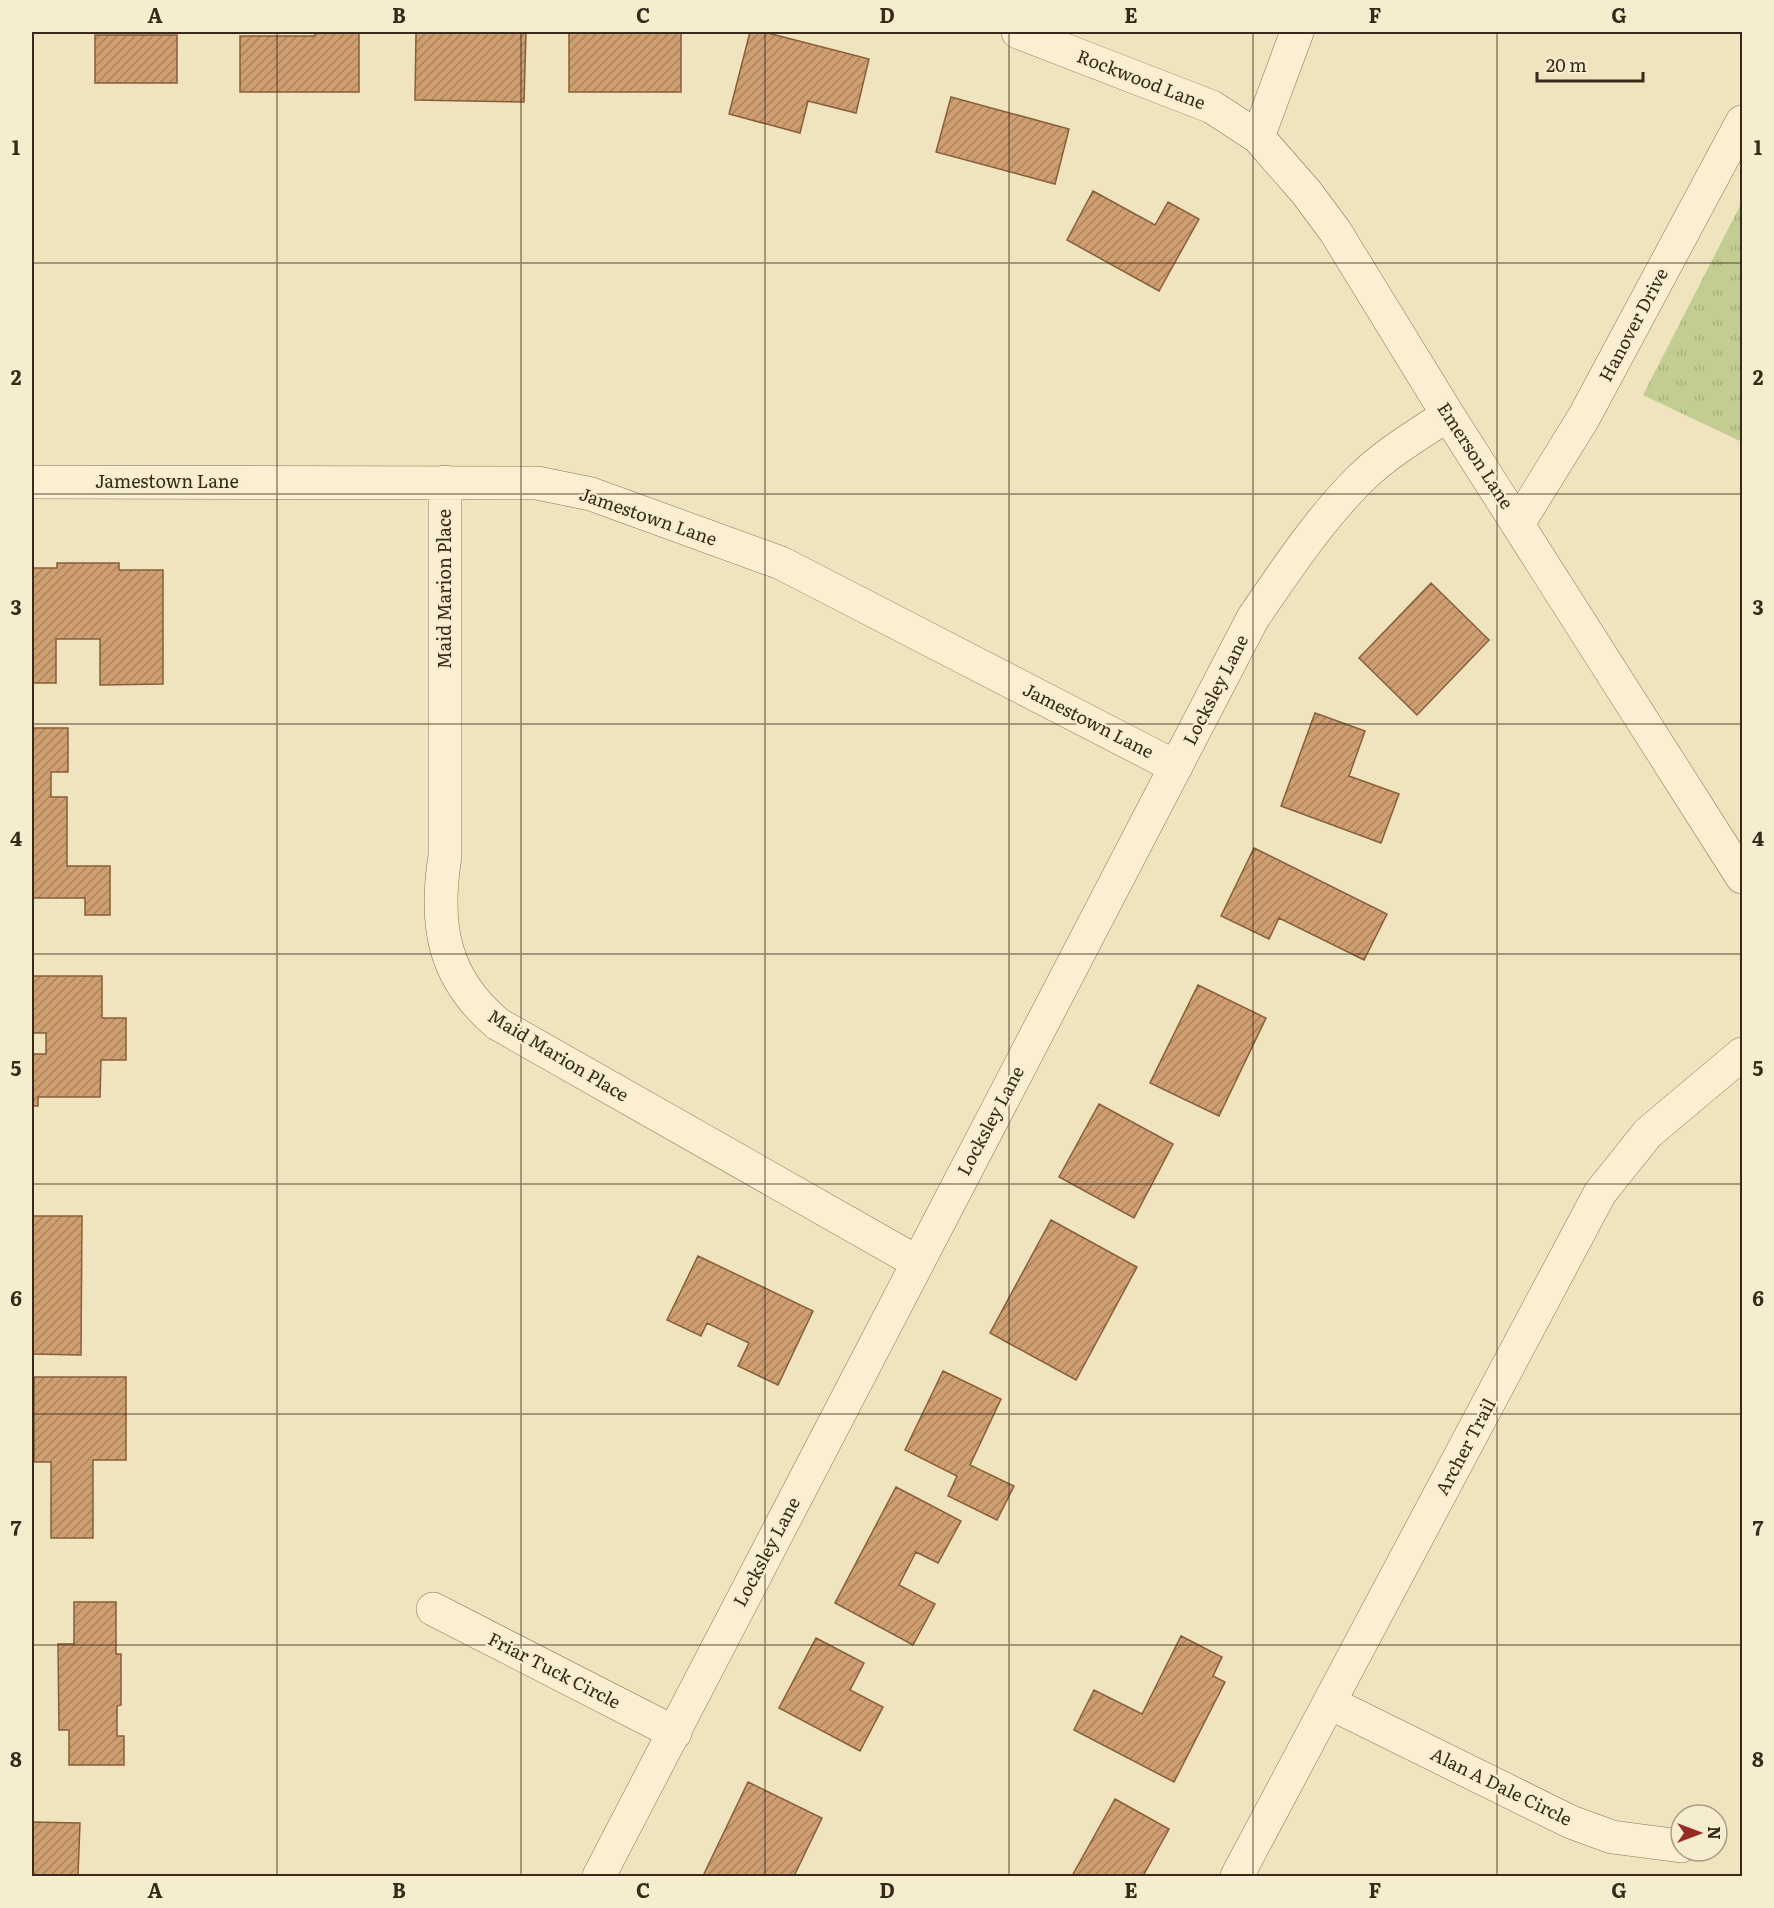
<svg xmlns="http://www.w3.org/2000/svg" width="1774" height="1908" viewBox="0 0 1774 1908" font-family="Literata,serif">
	<defs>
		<pattern id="grass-tufts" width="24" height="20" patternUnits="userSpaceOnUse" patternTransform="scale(1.5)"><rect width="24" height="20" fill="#c3cd92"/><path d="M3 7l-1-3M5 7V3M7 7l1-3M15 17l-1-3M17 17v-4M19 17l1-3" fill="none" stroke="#a8b07d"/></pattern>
		<pattern id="building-hatch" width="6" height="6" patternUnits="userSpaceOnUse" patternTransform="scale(1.5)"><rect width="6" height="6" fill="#cf9f72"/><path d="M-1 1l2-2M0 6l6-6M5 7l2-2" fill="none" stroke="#a9825d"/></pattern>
	</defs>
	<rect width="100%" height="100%" fill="#efe4be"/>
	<path fill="url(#grass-tufts)" d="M1742 202V442L1643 395Z"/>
	<path fill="url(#building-hatch)" stroke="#885e3b" stroke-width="1.5" d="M315 32H359V92H240V36H315Z
		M416 32H526L524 102 415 100Z
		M569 32H681V92H569Z
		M750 32H764L869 59 856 113 808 101 800 133 729 114Z
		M95 35H177V83H95Z
		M951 97 1069 129 1055 184 936 152Z
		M1093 191 1155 225 1168 202 1199 219 1159 291 1067 240Z
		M57 563H119V570H163V684L100 685V639H56V683H32V568H57Z
		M1431 583 1489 640 1417 715 1359 658Z
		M1315 713 1365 731 1349 776 1399 794 1381 843 1281 806Z
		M32 728H68V772H51V797H67V866H110V915H85V898H32Z
		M1254 848 1387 914 1364 960 1279 918 1269 939 1221 916Z
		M32 976H102V1018H126V1060H101L100 1097H38V1106H32V1054H46V1033H32Z
		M1198 985 1266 1018 1219 1116 1150 1083Z
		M1099 1104 1173 1144 1134 1218 1059 1177Z
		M32 1216H82L81 1355 32 1354Z
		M1051 1220 1137 1267 1076 1380 990 1333Z
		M698 1256 813 1311 778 1385 738 1366 749 1343 707 1323 701 1336 667 1320Z
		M943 1371 1001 1399 970 1465 1014 1486 997 1520 948 1496 957 1476 905 1450Z
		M34 1377H126V1460H93V1538H51V1462H34Z
		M896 1487 961 1521 938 1563 916 1552 899 1585 935 1604 913 1645 835 1603Z
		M74 1602H116V1654H121V1705L117 1706V1736H124V1765H69V1730H59L58 1644H74Z
		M1181 1636 1222 1657 1213 1676 1225 1682 1174 1782 1074 1730 1094 1690 1142 1714Z
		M816 1638 864 1663 850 1690 883 1707 860 1751 779 1708Z
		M748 1782 822 1818 794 1876H703Z
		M1115 1799 1169 1829 1143 1876H1072Z
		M32 1822 80 1823 78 1875 101 1876H32Z"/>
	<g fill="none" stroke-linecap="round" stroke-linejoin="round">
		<g stroke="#887456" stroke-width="34">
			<path id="minor" d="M1018 32 1212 107 1258 137
				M1297 32 1258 137 1306 192 1335 231 1448 415 1742 877
				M32 482 537 483 591 494 781 563 1176 767
				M445 482V856C434 925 443 978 498 1024L917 1262
				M1518 524 1584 417 1742 122
				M433 1609 675 1733
				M1330 1703 1571 1822 1612 1837 1681 1846
				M599 1876 1253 618C1286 570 1318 521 1359 480 1385 454 1417 435 1448 415
				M1237 1876 1600 1193 1648 1133 1742 1054"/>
		</g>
		<use href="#minor" stroke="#faf0d1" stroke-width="33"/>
	</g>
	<path fill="none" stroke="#372a1b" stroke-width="1.5" stroke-opacity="0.55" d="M277 32V1876M521 32V1876M765 32V1876M1009 32V1876M1253 32V1876M1497 32V1876M32 263H1742M32 494H1742M32 724H1742M32 954H1742M32 1184H1742M32 1414H1742M32 1645H1742"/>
	<g text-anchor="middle" stroke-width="4.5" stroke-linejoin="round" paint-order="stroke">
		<g font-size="18" fill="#372a1b" stroke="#f6edce">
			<text transform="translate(1141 80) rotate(21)" y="6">Rockwood Lane</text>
			<text transform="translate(1634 325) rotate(-62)" y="6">Hanover Drive</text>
			<text transform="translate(1475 456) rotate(57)" y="6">Emerson Lane</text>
			<text x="167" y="488">Jamestown Lane</text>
			<text transform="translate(648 517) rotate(19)" y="6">Jamestown Lane</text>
			<text transform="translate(445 589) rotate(-90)" y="6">Maid Marion Place</text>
			<text transform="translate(1216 690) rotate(-63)" y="6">Locksley Lane</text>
			<text transform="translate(1088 721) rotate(27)" y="6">Jamestown Lane</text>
			<text transform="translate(558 1056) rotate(31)" y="6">Maid Marion Place</text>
			<text transform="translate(991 1121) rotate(-62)" y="6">Locksley Lane</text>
			<text transform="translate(1466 1447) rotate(-62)" y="6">Archer Trail</text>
			<text transform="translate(767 1552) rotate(-62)" y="6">Locksley Lane</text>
			<text transform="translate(554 1671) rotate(27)" y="6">Friar Tuck Circle</text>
			<text transform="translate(1501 1787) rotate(26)" y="6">Alan A Dale Circle</text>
		</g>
	</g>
	<rect width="1774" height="1908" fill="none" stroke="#f6edce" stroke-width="66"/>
	<g transform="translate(1699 1833) rotate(90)"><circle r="28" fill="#f6edce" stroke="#aa9f86" stroke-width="1.5"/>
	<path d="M0-4.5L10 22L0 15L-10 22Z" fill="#992b24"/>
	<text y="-9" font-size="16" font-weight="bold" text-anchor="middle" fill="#372a1b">N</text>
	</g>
	<path d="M1537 72v9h106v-9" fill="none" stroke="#372a1b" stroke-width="3"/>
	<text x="1546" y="72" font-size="18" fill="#372a1b" stroke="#f6edce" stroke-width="4.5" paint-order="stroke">20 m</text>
	<rect x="33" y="33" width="1708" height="1842" fill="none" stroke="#372a1b" stroke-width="2"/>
	<g font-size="20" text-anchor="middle" font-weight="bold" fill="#372a1b">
		<text x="155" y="23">A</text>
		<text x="399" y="23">B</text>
		<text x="643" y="23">C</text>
		<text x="887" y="23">D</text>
		<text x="1131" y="23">E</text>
		<text x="1375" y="23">F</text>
		<text x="1619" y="23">G</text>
		<text x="16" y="155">1</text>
		<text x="1758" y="155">1</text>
		<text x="16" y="385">2</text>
		<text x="1758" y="385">2</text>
		<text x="16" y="615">3</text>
		<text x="1758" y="615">3</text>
		<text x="16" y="846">4</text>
		<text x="1758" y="846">4</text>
		<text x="16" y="1076">5</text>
		<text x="1758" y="1076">5</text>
		<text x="16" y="1306">6</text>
		<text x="1758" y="1306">6</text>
		<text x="16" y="1536">7</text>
		<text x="1758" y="1536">7</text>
		<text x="16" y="1767">8</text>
		<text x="1758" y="1767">8</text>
		<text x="155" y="1898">A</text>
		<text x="399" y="1898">B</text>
		<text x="643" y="1898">C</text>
		<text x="887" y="1898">D</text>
		<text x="1131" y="1898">E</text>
		<text x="1375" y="1898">F</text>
		<text x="1619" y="1898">G</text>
	</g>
</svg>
